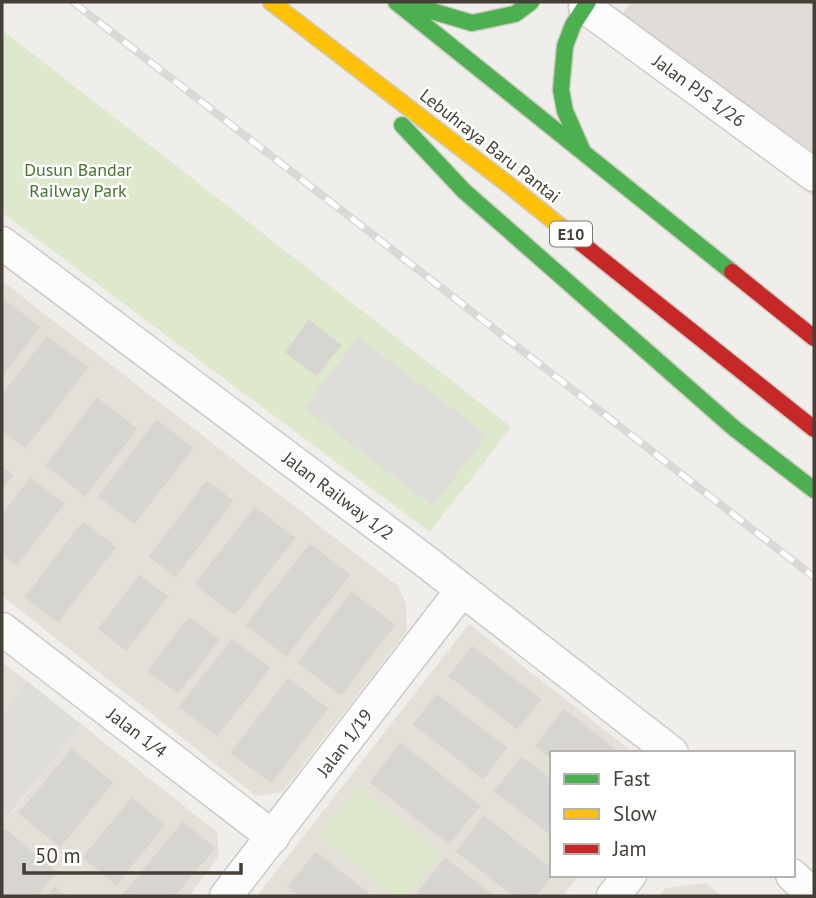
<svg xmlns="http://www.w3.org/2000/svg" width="816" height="898" viewBox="0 0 816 898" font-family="'PT Sans',sans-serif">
	<rect width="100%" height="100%" fill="#efeeea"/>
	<path fill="#e3e0d8" d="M2 281 399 587 406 605 407 631 282 792 256 796 2 596Z
		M469 624 634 753H552V875H579L563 896H257Z
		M2 662 27 681 2 713Z
		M82 725 217 832 219 857 189 896H2V810L10 815Z
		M706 883 722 896H659L666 888Z"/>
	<path fill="#e0ddd8" d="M630 2H814V197L606 40Z"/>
	<path fill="#dde8cc" d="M2 30 511 427 430 532 2 213Z
		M358 787 441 854 407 896H395L319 836Z"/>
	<path fill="#dfddda" d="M358 337 487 435 433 506 304 408Z
		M27 681 82 725 9 815 2 810V713Z"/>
	<path fill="#d7d5d1" stroke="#d7d5d0" stroke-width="2" d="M2 299 39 327 2 375Z
		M309 321 340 345 317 375 286 352Z
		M47 337 87 368 25 447 2 430V396Z
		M97 399 136 429 85 495 47 465Z
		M157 421 192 448 134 523 99 496Z
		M2 468 12 475 2 488Z
		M30 479 63 504 17 564 2 553V516Z
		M207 482 232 501 175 576 150 556Z
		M255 508 294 538 235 614 196 584Z
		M83 523 115 547 58 621 26 597Z
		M310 545 349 575 286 655 247 625Z
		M140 576 167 597 126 649 99 629Z
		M352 593 394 625 341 694 299 663Z
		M189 618 218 640 178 692 149 671Z
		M232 640 269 668 217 735 180 707Z
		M472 647 540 700 517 728 450 676Z
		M288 679 327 709 271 782 232 753Z
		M437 695 506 748 483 778 414 724Z
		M564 710 618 753H552V758L536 746Z
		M401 744 479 806 449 843 371 782Z
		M72 750 112 783 60 846 20 813Z
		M522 758 552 781V835L495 791Z
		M132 799 164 825 116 884 84 857Z
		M484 817 552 870V875L535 896H515L457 851Z
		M183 823 214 848 174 896H126L124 894Z
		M5 830 56 872 35 896H2V835Z
		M316 853 371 896H301L289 887Z
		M445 859 493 896H416Z
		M55 888 65 896H48Z"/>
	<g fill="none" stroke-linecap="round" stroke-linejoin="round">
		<g stroke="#cccac6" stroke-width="35">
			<path id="street" d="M585 7 814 175
				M2 243 420 557 672 753
				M2 629 273 837
				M792 875 814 896
				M226 896 462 590
				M613 896 630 875"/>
		</g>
		<g stroke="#cecbc1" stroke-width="19">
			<path id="fast" d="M396 2 732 272
				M401 2 472 23 515 14 531 2
				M402 125 464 191 735 429 814 490
				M583 152 565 111 561 90 565 46 573 25 588 2"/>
		</g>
		<g stroke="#cecbc1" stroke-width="19">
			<path id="slow" d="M271 2 514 189 581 243"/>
		</g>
		<g stroke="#cecbc1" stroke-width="19">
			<path id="jam" d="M581 243 814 429
				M732 272 814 338"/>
		</g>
		<use href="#street" stroke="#fdfcfc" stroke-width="32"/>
		<use href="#fast" stroke="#4caf50" stroke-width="16"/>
		<use href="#slow" stroke="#ffc107" stroke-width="16"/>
		<use href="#jam" stroke="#c62828" stroke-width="16"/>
		<g stroke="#d9d9d8" stroke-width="8">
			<path id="rail" d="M73 2 814 577"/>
		</g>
		<use href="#rail" stroke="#fff" stroke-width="5" stroke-dasharray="16" stroke-linecap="butt"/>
	</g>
	<g text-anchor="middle" stroke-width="5" stroke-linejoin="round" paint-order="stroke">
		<rect fill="#fff" stroke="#7d7973" stroke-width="2" x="550" y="221.5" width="42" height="25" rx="5"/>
		<g font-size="16" font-weight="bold" fill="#453f37">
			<text x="571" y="240">E10</text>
		</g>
		<g font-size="18" fill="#453f37" stroke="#fff">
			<text transform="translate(699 91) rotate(36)" y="6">Jalan PJS 1/26</text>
			<text transform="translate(490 146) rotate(38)" y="6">Lebuhraya Baru Pantai</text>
			<text transform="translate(338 496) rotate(37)" y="6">Jalan Railway 1/2</text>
			<text transform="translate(137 733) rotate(37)" y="6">Jalan 1/4</text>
			<text transform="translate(345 743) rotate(-53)" y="6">Jalan 1/19</text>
		</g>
		<g font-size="18" fill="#49722e" stroke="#fff">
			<text x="78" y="176">Dusun Bandar<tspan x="78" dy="21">Railway Park</tspan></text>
		</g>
	</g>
	<rect width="816" height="898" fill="none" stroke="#453f37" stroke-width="7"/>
	<rect x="550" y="751" width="245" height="126" fill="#ffffff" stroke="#b5b2af" stroke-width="2"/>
	<rect x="564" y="774" width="35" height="10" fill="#4caf50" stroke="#b5b2af" stroke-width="2"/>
	<text x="613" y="786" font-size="21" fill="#453f37">Fast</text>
	<rect x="564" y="809" width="35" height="10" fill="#ffc107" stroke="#b5b2af" stroke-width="2"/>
	<text x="613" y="821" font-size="21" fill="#453f37">Slow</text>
	<rect x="564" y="844" width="35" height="10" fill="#c62828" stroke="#b5b2af" stroke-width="2"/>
	<text x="613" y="856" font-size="21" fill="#453f37">Jam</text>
	<path d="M24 863v10h217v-10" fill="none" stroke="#453f37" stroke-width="3.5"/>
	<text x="35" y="863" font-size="21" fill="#453f37" stroke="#ffffff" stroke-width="5" paint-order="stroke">50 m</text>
</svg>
